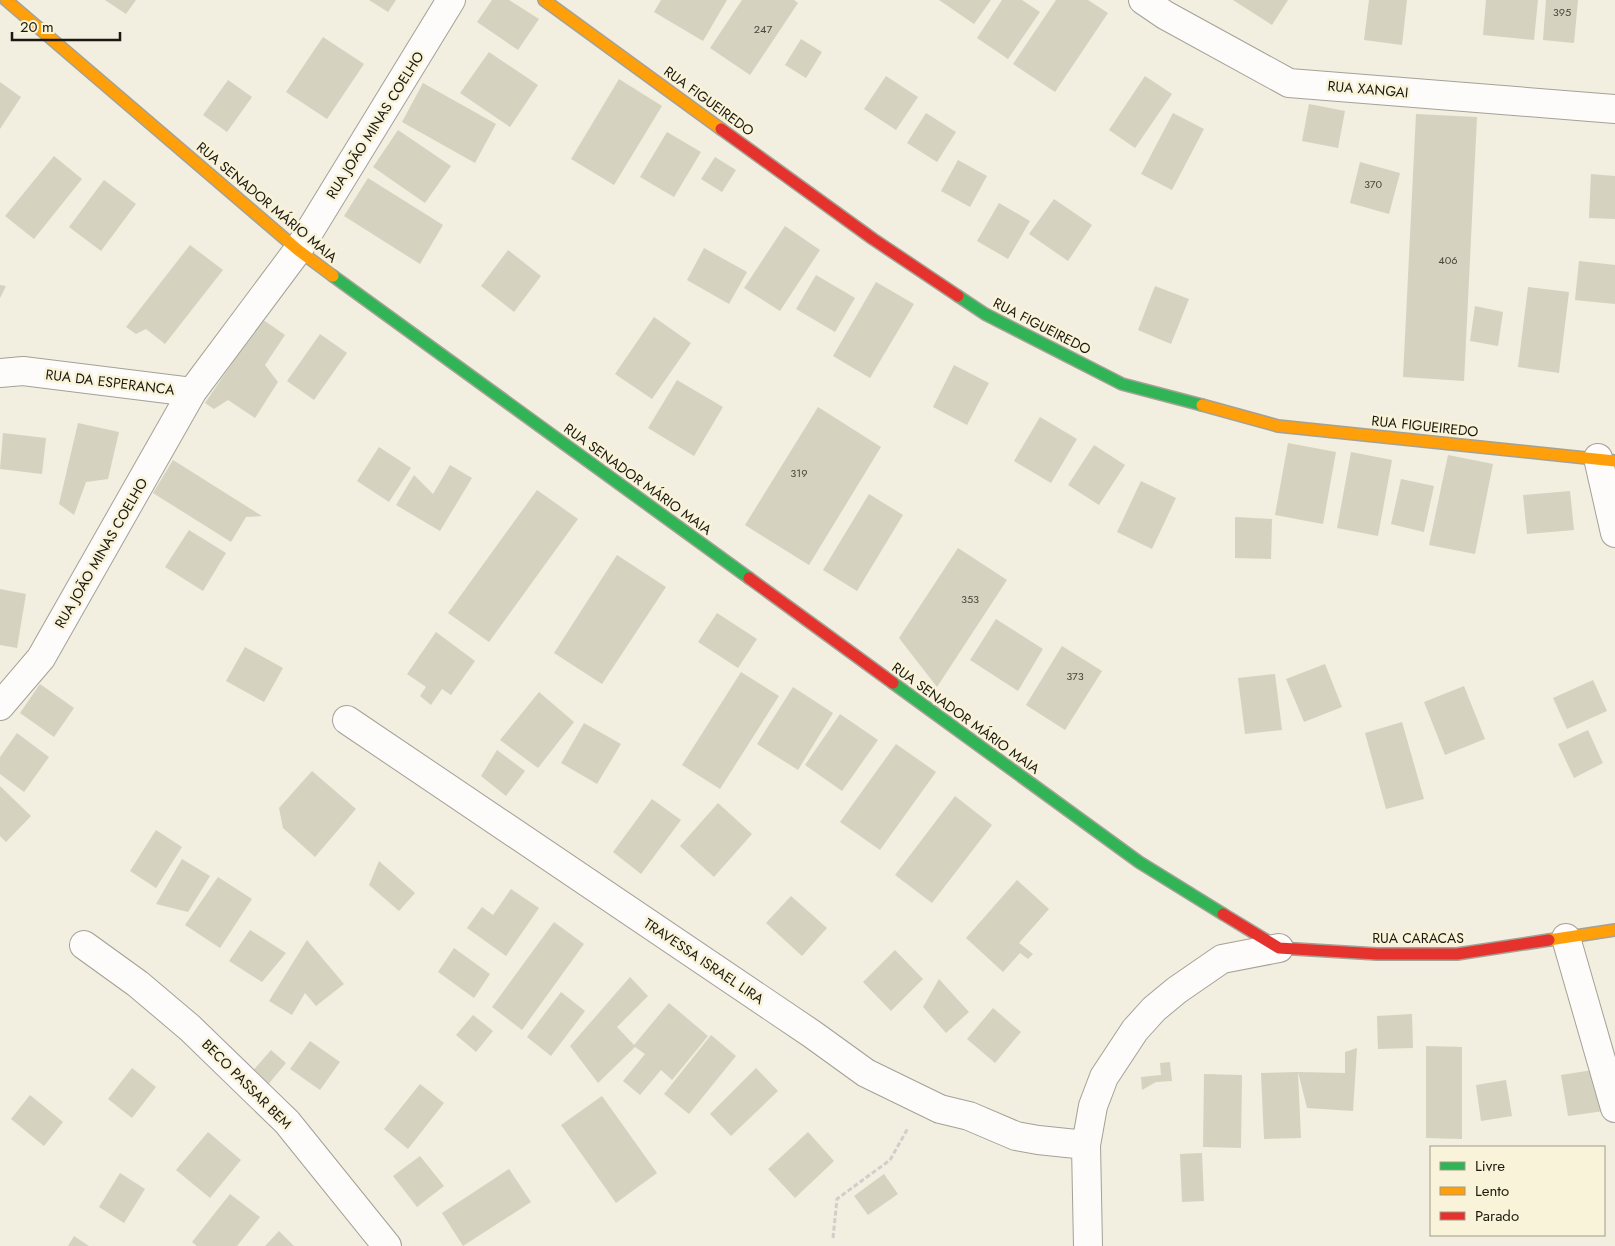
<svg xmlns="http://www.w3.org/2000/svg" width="1615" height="1246" viewBox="0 0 1615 1246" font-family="Jost,sans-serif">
	<rect width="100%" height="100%" fill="#f2eee0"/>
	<path fill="#d6d2c0" d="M105 0H136L126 14Z
		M369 0H396L388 12Z
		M492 0H509L539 19 518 50 477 22Z
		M661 0H727L703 41 654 12Z
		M742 0H794L798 3 750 75 710 48Z
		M939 0H991L974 24Z
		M1002 0H1022L1040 12 1008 59 977 38Z
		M1056 0H1088L1108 13 1055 92 1013 64Z
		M1233 0H1288L1272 25Z
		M1369 0H1407L1402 45 1364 40Z
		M1486 0H1538L1534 40 1483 35Z
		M1546 0H1578L1574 43 1543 40Z
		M323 37 364 64 327 119 286 92Z
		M801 39 822 52 806 78 785 65Z
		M489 52 538 85 510 127 460 93Z
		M886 76 918 97 896 130 864 109Z
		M1145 76 1172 94 1135 148 1109 130Z
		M619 79 662 106 614 185 571 159Z
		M228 80 252 97 227 132 203 115Z
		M0 82 21 97 0 129Z
		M423 83 496 124 475 163 402 122Z
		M1309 104 1345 111 1338 148 1302 141Z
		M926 113 956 132 937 162 907 143Z
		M1173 113 1204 129 1172 190 1141 174Z
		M1416 114 1477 117 1464 381 1403 377Z
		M398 130 451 166 425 203 373 167Z
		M667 132 701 152 674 197 640 177Z
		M54 156 82 179 34 239 5 216Z
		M715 157 736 170 722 192 701 179Z
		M958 160 987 176 970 207 941 191Z
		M1360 162 1400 173 1389 214 1350 203Z
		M1591 174 1615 176V219L1589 218Z
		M368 178 443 225 420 264 344 216Z
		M104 180 136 204 101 251 69 227Z
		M1054 199 1092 225 1068 261 1029 234Z
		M999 203 1030 221 1008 259 977 241Z
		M785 226 820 250 780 311 744 288Z
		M190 245 223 270 165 344 146 329 136 334 126 327Z
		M704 248 747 272 729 304 687 280Z
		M508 250 541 276 514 312 481 286Z
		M1579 261 1615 265V304L1575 300Z
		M816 275 855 298 835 332 796 309Z
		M876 282 914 304 870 378 833 356Z
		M0 285 6 286 0 298Z
		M1155 286 1189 299 1171 344 1138 330Z
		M1528 287 1569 292 1559 373 1518 367Z
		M1475 306 1503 312 1498 346 1470 341Z
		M654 317 691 343 652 399 615 374Z
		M262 319 285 335 265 365 278 382 255 418 228 400 214 409 205 403Z
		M320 334 347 353 314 400 287 381Z
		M954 365 989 383 967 425 933 407Z
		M677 380 723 407 694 456 648 428Z
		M818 407 881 447 809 565 745 525Z
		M1040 417 1077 439 1051 483 1014 461Z
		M78 423 119 432 108 479 86 482 74 515 59 504Z
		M3 433 46 438 42 474 0 469Z
		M1288 443 1336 452 1323 524 1275 515Z
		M1094 445 1125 465 1099 505 1068 485Z
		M379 447 411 468 389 502 357 481Z
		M1351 452 1392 460 1378 536 1337 528Z
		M1448 455 1493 464 1475 554 1429 545Z
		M173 460 262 516 246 517 231 542 153 493Z
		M450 465 472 478 440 531 396 505 414 475 433 494Z
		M1401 479 1434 486 1424 532 1391 524Z
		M1141 481 1176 498 1152 549 1117 532Z
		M537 490 578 519 489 642 448 613Z
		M1570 491 1574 530 1527 534 1523 495Z
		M869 494 903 515 857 591 823 570Z
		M1235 517 1272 519 1271 559 1235 558Z
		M189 530 226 553 203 591 165 567Z
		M958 548 1007 580 937 687 899 638Z
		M617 555 666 587 602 684 554 653Z
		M0 589 26 594 17 648 0 645Z
		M717 613 757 639 738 668 698 642Z
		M996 619 1043 649 1018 691 970 660Z
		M436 632 475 661 451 695 442 689 431 705 420 696 426 687 407 674Z
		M1062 646 1102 671 1065 730 1026 705Z
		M245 647 283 668 264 702 226 681Z
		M1325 664 1342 707 1304 722 1286 679Z
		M741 672 779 696 720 789 682 765Z
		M1275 674 1282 730 1245 734 1238 678Z
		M1593 680 1607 711 1567 729 1553 698Z
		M40 684 74 708 54 737 20 713Z
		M1464 686 1485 739 1445 755 1424 702Z
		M793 687 833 713 798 770 757 744Z
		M539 692 574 722 538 768 500 740Z
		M840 714 878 740 842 791 805 765Z
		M1402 722 1424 799 1386 809 1365 733Z
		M584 723 621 744 597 784 561 763Z
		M1588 730 1603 763 1574 778 1558 744Z
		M17 733 49 757 24 792 0 774V757Z
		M896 744 936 772 880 850 840 822Z
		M497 750 525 771 506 796 481 776Z
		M312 771 356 809 315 857 283 828 279 808Z
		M0 786 31 816 6 842 0 836Z
		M955 796 992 825 932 903 895 875Z
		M652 799 681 820 641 874 613 852Z
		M718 803 752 834 714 877 680 846Z
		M156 830 182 847 156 888 130 871Z
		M182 859 210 876 188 912 156 904Z
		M379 861 415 893 399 911 369 885Z
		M218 877 252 899 220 948 185 925Z
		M1017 880 1049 909 1019 943 1033 954 1028 959 1020 953 1003 972 966 938Z
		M511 889 539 908 506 956 467 928 482 907 493 915Z
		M791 896 827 928 802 956 766 923Z
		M554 922 584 944 522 1030 492 1007Z
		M250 930 286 953 262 982 229 961Z
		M307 940 344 984 316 1006 305 993 292 1015 269 1001Z
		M454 948 490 974 474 998 438 972Z
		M895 950 923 979 891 1011 863 982Z
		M630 977 648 996 617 1027 634 1045 669 1003 708 1036 672 1080 661 1070 640 1095 623 1081 645 1054 635 1047 598 1083 570 1046Z
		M939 979 969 1012 946 1033 923 1007Z
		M561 992 585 1011 551 1056 527 1037Z
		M993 1008 1021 1032 995 1063 967 1039Z
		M1412 1014 1413 1048 1378 1049 1377 1016Z
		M473 1015 493 1031 476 1052 456 1035Z
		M711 1035 736 1056 689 1114 664 1094Z
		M310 1041 340 1062 320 1090 290 1069Z
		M1426 1046 1462 1047V1139L1426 1138Z
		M1357 1048 1353 1111 1307 1108 1298 1072 1345 1073V1052Z
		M271 1050 286 1063 266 1087 250 1074Z
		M1170 1062 1172 1081 1156 1082 1142 1090 1141 1077 1161 1075 1160 1063Z
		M132 1068 156 1087 132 1118 108 1099Z
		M756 1068 778 1091 731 1136 710 1114Z
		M1599 1069 1604 1111 1568 1116 1561 1075Z
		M1298 1072 1301 1138 1264 1139 1261 1073Z
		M1204 1074 1242 1075 1241 1148 1203 1147Z
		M1506 1080 1512 1116 1481 1121 1476 1085Z
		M420 1084 444 1103 408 1149 384 1129Z
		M30 1095 63 1122 44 1146 11 1119Z
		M602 1096 657 1173 616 1203 561 1125Z
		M208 1132 241 1160 210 1198 176 1170Z
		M808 1132 834 1161 795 1198 768 1169Z
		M1202 1153 1204 1201 1182 1202 1180 1154Z
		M420 1156 444 1186 417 1207 393 1176Z
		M509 1169 531 1202 463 1246 442 1213Z
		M120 1173 145 1189 124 1223 99 1207Z
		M884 1174 898 1194 868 1215 854 1196Z
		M230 1194 260 1217 237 1246H197L192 1242Z
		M279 1231 294 1246H265Z
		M74 1236 89 1246H68Z"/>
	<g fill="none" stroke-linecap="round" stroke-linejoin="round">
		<g stroke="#a4a196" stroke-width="30">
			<path id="street" d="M1143 0 1165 15 1289 83 1615 109
				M0 373 23 371 192 392
				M1598 458 1615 533
				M0 706 41 658 192 392 298 250 451 0
				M347 720 812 1034 866 1073 940 1109 969 1116 1016 1136 1038 1140 1086 1145
				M1566 938 1615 1108
				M84 945 138 984 190 1028 287 1122 387 1246
				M1088 1246 1086 1145 1093 1106 1104 1077 1135 1030 1154 1009 1177 990 1222 959 1279 948"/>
		</g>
		<g stroke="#a4a196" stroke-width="14">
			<path id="fast" d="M333 276 749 578
				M958 296 985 314 1122 384 1202 405
				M893 683 1139 862 1223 914"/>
		</g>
		<g stroke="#a4a196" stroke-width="14">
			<path id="slow" d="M6 0 298 250 333 276
				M544 0 721 129
				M1202 405 1278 426 1615 461
				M1549 940 1615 930"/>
		</g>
		<g stroke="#a4a196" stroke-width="14">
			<path id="jam" d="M721 129 873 239 958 296
				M749 578 893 683
				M1223 914 1279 948 1377 954H1457L1549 940"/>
		</g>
		<path stroke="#d0cfcb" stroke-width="3" stroke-dasharray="5 2.5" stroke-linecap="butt" d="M833 1238 837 1199 890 1160 908 1128"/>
		<use href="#street" stroke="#fdfcfa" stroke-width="28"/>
		<use href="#fast" stroke="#30b455" stroke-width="11"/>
		<use href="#slow" stroke="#ff9f0a" stroke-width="11"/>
		<use href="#jam" stroke="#e5322d" stroke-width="11"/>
	</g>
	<g text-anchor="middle" stroke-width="5" stroke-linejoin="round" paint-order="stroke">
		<g font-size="11" fill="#4a473b">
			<text x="1562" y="16">395</text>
			<text x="763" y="33">247</text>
			<text x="1373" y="188">370</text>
			<text x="1448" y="264">406</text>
			<text x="799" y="477">319</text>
			<text x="970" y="603">353</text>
			<text x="1075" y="680">373</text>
		</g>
		<g font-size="14" fill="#1b190f" stroke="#f9f3d9">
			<text transform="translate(1368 89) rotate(5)" y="5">RUA XANGAI</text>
			<text transform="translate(709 101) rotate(36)" y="5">RUA FIGUEIREDO</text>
			<text transform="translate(375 125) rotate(-58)" y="5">RUA JOÃO MINAS COELHO</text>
			<text transform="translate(267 202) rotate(40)" y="5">RUA SENADOR MÁRIO MAIA</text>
			<text transform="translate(1042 326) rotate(27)" y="5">RUA FIGUEIREDO</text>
			<text transform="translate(110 382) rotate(7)" y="5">RUA DA ESPERANCA</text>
			<text transform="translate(1425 426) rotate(6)" y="5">RUA FIGUEIREDO</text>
			<text transform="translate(638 479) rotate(36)" y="5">RUA SENADOR MÁRIO MAIA</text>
			<text transform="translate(101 553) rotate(-60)" y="5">RUA JOÃO MINAS COELHO</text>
			<text transform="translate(966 718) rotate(36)" y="5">RUA SENADOR MÁRIO MAIA</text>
			<text x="1418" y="943">RUA CARACAS</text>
			<text transform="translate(704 961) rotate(34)" y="5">TRAVESSA ISRAEL LIRA</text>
			<text transform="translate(247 1084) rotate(45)" y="5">BECO PASSAR BEM</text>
		</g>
	</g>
	<rect x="1430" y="1146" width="175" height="90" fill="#f9f3d9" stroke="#a09c88"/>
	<rect x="1440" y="1162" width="25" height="8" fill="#30b455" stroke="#a09c88"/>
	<text x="1475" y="1171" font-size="15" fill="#1b190f">Livre</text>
	<rect x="1440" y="1187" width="25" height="8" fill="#ff9f0a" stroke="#a09c88"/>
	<text x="1475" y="1196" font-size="15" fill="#1b190f">Lento</text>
	<rect x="1440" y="1212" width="25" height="8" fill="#e5322d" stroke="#a09c88"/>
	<text x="1475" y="1221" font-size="15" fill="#1b190f">Parado</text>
	<path d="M12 32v8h108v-8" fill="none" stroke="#1b190f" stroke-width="2.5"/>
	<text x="20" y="32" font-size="15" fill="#1b190f" stroke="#f9f3d9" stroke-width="4" paint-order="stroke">20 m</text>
</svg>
